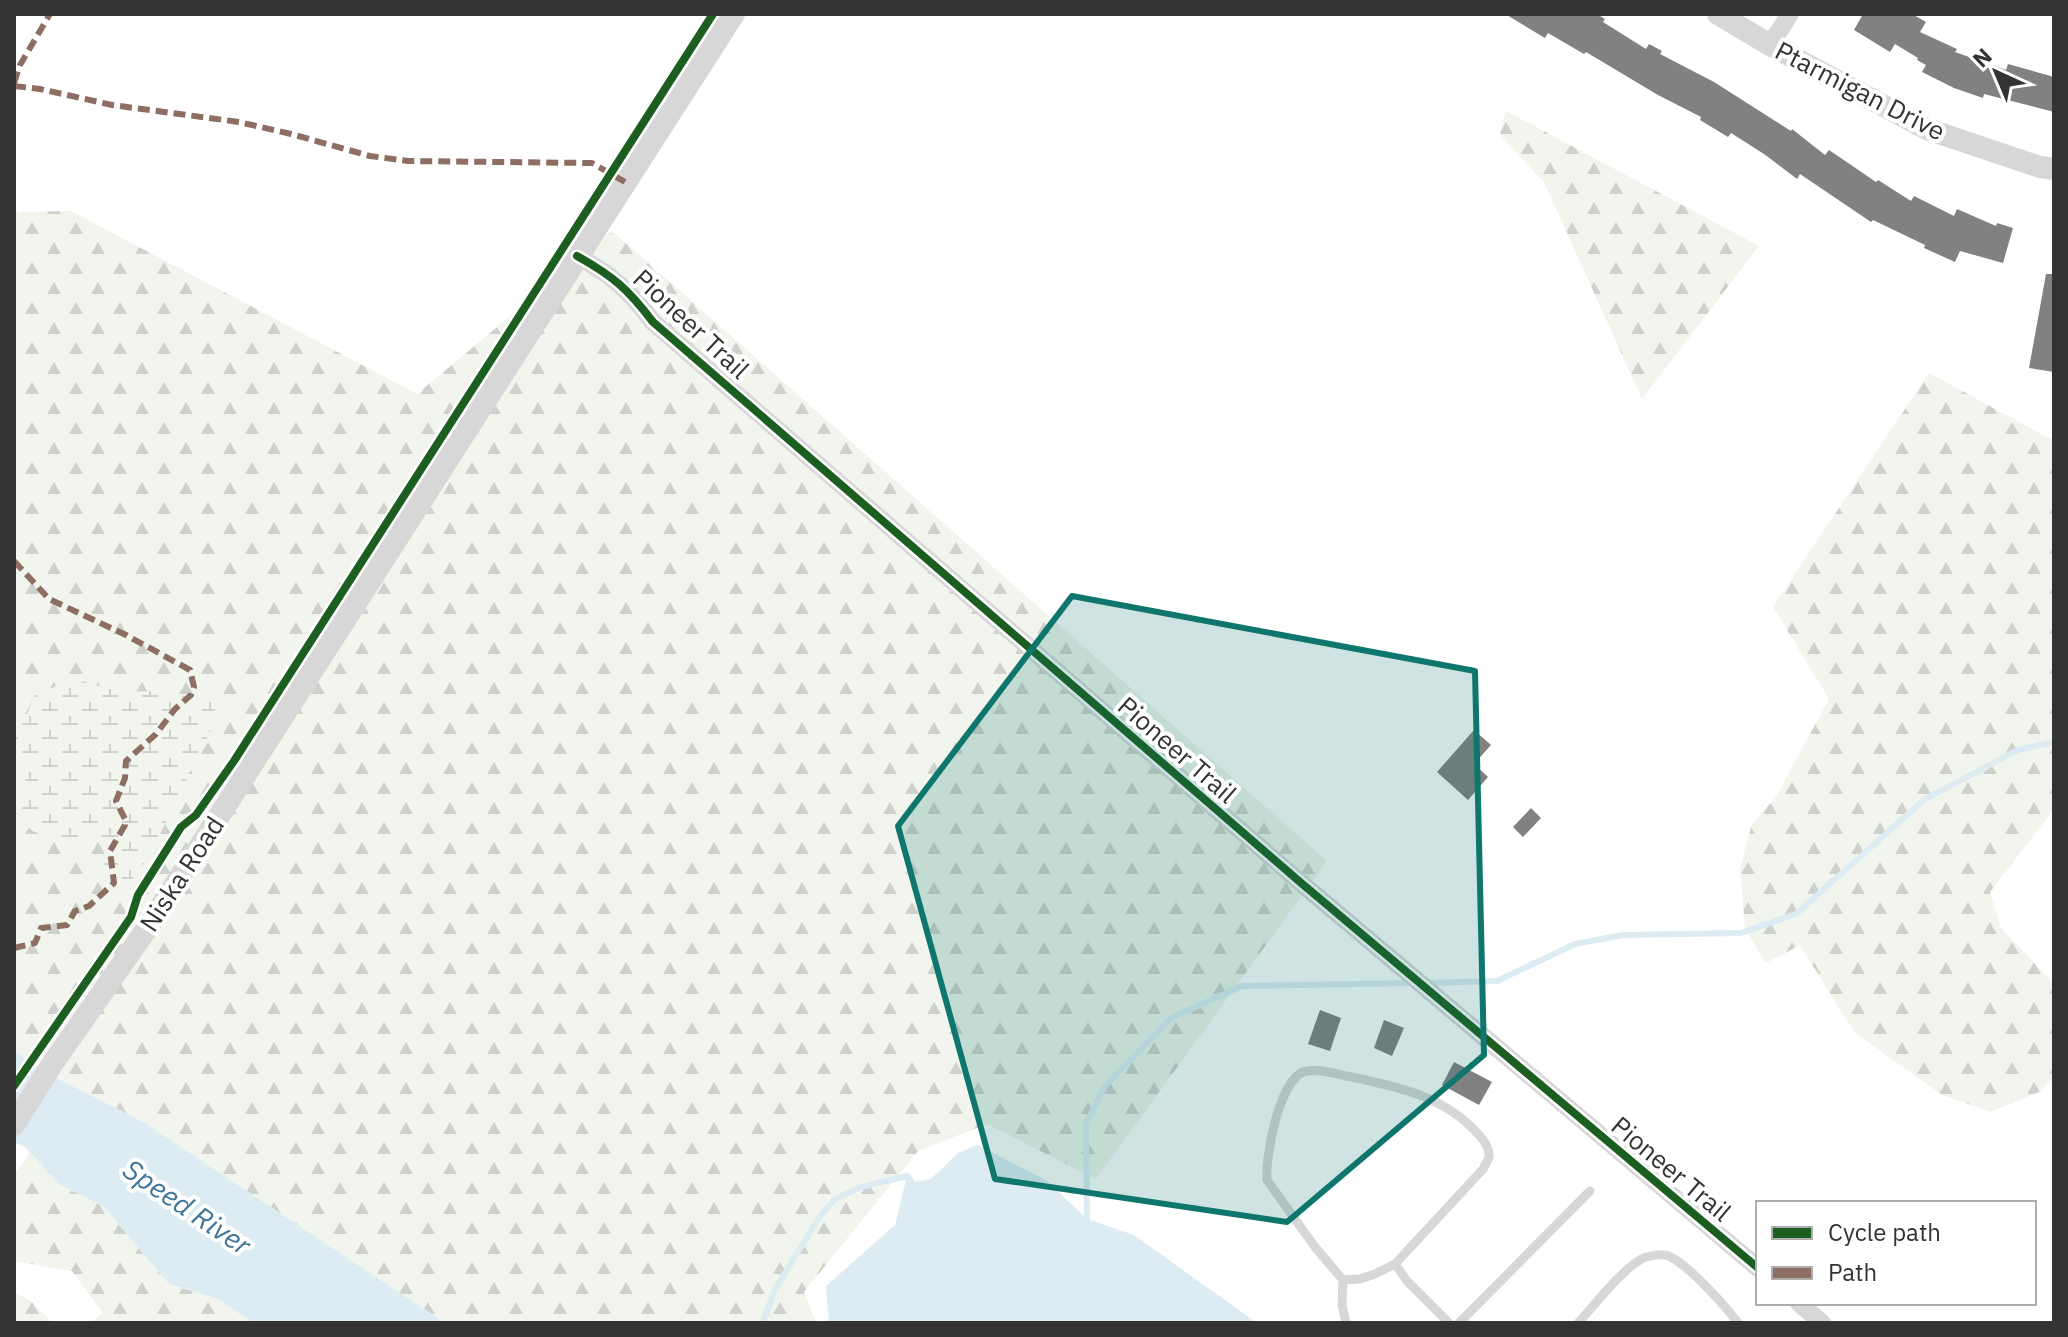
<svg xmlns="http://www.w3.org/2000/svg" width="2068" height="1337" viewBox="0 0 2068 1337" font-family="'IBM Plex Sans',sans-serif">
	<defs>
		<pattern id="forest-firs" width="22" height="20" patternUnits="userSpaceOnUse" patternTransform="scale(2)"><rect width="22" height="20" fill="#f1f5ed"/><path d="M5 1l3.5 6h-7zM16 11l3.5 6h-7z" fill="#cfd2cc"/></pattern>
		<pattern id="wetland-marsh" width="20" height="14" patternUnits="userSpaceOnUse" patternTransform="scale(2)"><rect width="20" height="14" fill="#f1f5ed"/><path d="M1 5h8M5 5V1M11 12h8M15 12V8" fill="none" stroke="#cfd2cc"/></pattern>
	</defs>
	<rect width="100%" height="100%" fill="#fff"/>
	<path fill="url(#forest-firs)" d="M1506 111 1759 246 1642 399 1544 182 1500 135Z
		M71 211 417 394 612 231 1327 861 1096 1179 987 1124 918 1151 804 1292 816 1323H445L145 1123 37 1068 14 1050V212Z
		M1929 373 2054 441V809L1990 892 2001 928 2054 984V1077L2039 1092 1990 1112 1942 1095 1854 1032 1800 945 1766 963 1745 929 1740 868 1752 824 1776 797 1829 699 1773 607Z
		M30 1153 59 1184 104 1207 169 1284 218 1299 253 1323H89L103 1313 72 1271 14 1261V1175Z
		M14 1292 32 1302 53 1323H14Z"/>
	<path fill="url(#wetland-marsh)" d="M75 679 120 692 156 691 216 702 213 725 150 855 124 891 104 871 105 842 86 840 63 845 18 824 26 776 14 750V742L36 694Z"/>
	<path fill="#ddebf3" d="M14 1050 37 1068 145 1123 445 1323H253L218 1299 169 1284 104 1207 59 1184 25 1147 14 1142Z
		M977 1145 1046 1180 1087 1219 1134 1235 1257 1323H829L826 1286 895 1225 907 1176 910 1174 915 1182 931 1179 958 1153Z"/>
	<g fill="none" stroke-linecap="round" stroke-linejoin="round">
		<path stroke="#ddebf3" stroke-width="6" d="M1427 983 1497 981 1575 944 1623 935 1741 933 1796 914 1925 799 2018 750 2054 742
			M1089 1227 1087 1219 1086 1123 1105 1086 1171 1018 1242 986 1412 983
			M763 1323 774 1291 820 1216 835 1199 861 1187 907 1176 910 1183"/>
	</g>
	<path fill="#818181" d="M1505 14H1597L1605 19 1603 22 1646 49 1649 44 1662 51 1660 54 1714 82 1791 131 1792 129 1825 155 1829 150 1876 182 1878 180 1911 201 1914 196 1954 216 1957 209 1996 226 1997 223 2013 228 2003 263 1960 251 1955 262 1924 248 1925 245 1873 220 1871 222 1800 174 1797 179 1764 154 1731 133 1728 137 1700 120 1701 117 1658 95 1586 52 1584 54 1548 33 1545 38Z
		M1863 14H1912L1926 22 1920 32 1957 49 1955 52 2006 70 2008 64 2054 77V112L1984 94 1983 98 1954 88 1922 72 1926 65 1917 60 1918 58 1895 44 1890 52 1854 30Z
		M2046 274H2054V372L2029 368Z
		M1474 730 1491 745 1474 764 1488 777 1468 800 1437 772Z
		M1531 808 1541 818 1523 837 1513 827Z
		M1320 1010 1341 1018 1330 1051 1308 1044Z
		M1384 1020 1404 1028 1392 1056 1374 1048Z
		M1454 1062 1492 1082 1479 1105 1442 1085Z"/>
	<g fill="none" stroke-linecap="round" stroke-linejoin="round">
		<path stroke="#d7d7d7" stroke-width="9" d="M1395 1264 1407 1281 1449 1323
			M1343 1280 1360 1279 1375 1274 1395 1264 1484 1168C1485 1164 1488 1161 1489 1157 1490 1148 1484 1141 1479 1135 1446 1097 1399 1087 1352 1077 1338 1075 1316 1067 1303 1072 1279 1082 1265 1157 1267 1180L1315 1247 1343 1280 1342 1305 1346 1323
			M1459 1323 1590 1191
			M1578 1323C1594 1306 1626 1264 1646 1257 1650 1256 1660 1254 1665 1255 1684 1259 1726 1307 1738 1323"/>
		<path stroke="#d7d7d7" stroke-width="18" d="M1770 45 1790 14
			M577 256C613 276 628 289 653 322L1300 882 1758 1268
			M1799 1303 1822 1323"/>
		<path stroke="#d7d7d7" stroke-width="22" d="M1718 14 1770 45 1927 129 2040 167 2054 169
			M14 1125 53 1063 146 930 734 14"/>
		<path stroke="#8d6e63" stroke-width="6" stroke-dasharray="12 6" stroke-linecap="butt" d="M14 83 20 65 50 14
			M14 86 40 89 112 105 239 122 291 134 370 156 408 161 592 163 625 182
			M14 561 49 599 126 635 190 670 194 687 191 695 175 709 156 734 126 761 125 778 116 801 125 819V825L110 851 114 883 89 906 75 911 67 925 41 928 35 943 14 948"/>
		<g stroke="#fff" stroke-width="13">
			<path id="cycleway" d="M577 256C613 276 628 289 653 322L1300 882 1758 1268
				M14 1086 131 917 138 895 181 827 196 815 234 761 713 14"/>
		</g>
		<use href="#cycleway" stroke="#1b5e20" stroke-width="8"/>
	</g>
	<path fill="#0f766e" fill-opacity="0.2" stroke="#0f766e" stroke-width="6" stroke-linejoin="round" d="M1072 596 1475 671 1484 1055 1287 1222 995 1179 898 826Z"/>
	<g text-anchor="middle" stroke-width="8" stroke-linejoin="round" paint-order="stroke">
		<g font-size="26" fill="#333" stroke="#fff">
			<text transform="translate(1860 91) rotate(27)" y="9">Ptarmigan Drive</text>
			<text transform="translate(691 324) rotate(43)" y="9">Pioneer Trail</text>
			<text transform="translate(1177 750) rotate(41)" y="9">Pioneer Trail</text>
			<text transform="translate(182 874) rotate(-57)" y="9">Niska Road</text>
			<text transform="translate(1671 1169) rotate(40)" y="9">Pioneer Trail</text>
		</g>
		<g font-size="28" font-style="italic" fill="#3f7597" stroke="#fff">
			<text transform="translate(187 1207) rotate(34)" y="10">Speed River</text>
		</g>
	</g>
	<rect width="2068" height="1337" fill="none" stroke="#333333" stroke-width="32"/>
	<rect x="1756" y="1201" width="280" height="104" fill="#ffffff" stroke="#adadad" stroke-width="2"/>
	<rect x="1772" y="1227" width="40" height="12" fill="#1b5e20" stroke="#adadad" stroke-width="2"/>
	<text x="1828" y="1241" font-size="24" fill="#333333">Cycle path</text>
	<rect x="1772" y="1267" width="40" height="12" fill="#8d6e63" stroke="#adadad" stroke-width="2"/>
	<text x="1828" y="1281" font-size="24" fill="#333333">Path</text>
	<g transform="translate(1996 72) rotate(316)" stroke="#ffffff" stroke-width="6" paint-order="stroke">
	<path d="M0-6L14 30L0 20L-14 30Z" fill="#333333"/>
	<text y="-12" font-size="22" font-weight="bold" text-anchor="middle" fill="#333333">N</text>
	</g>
</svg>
